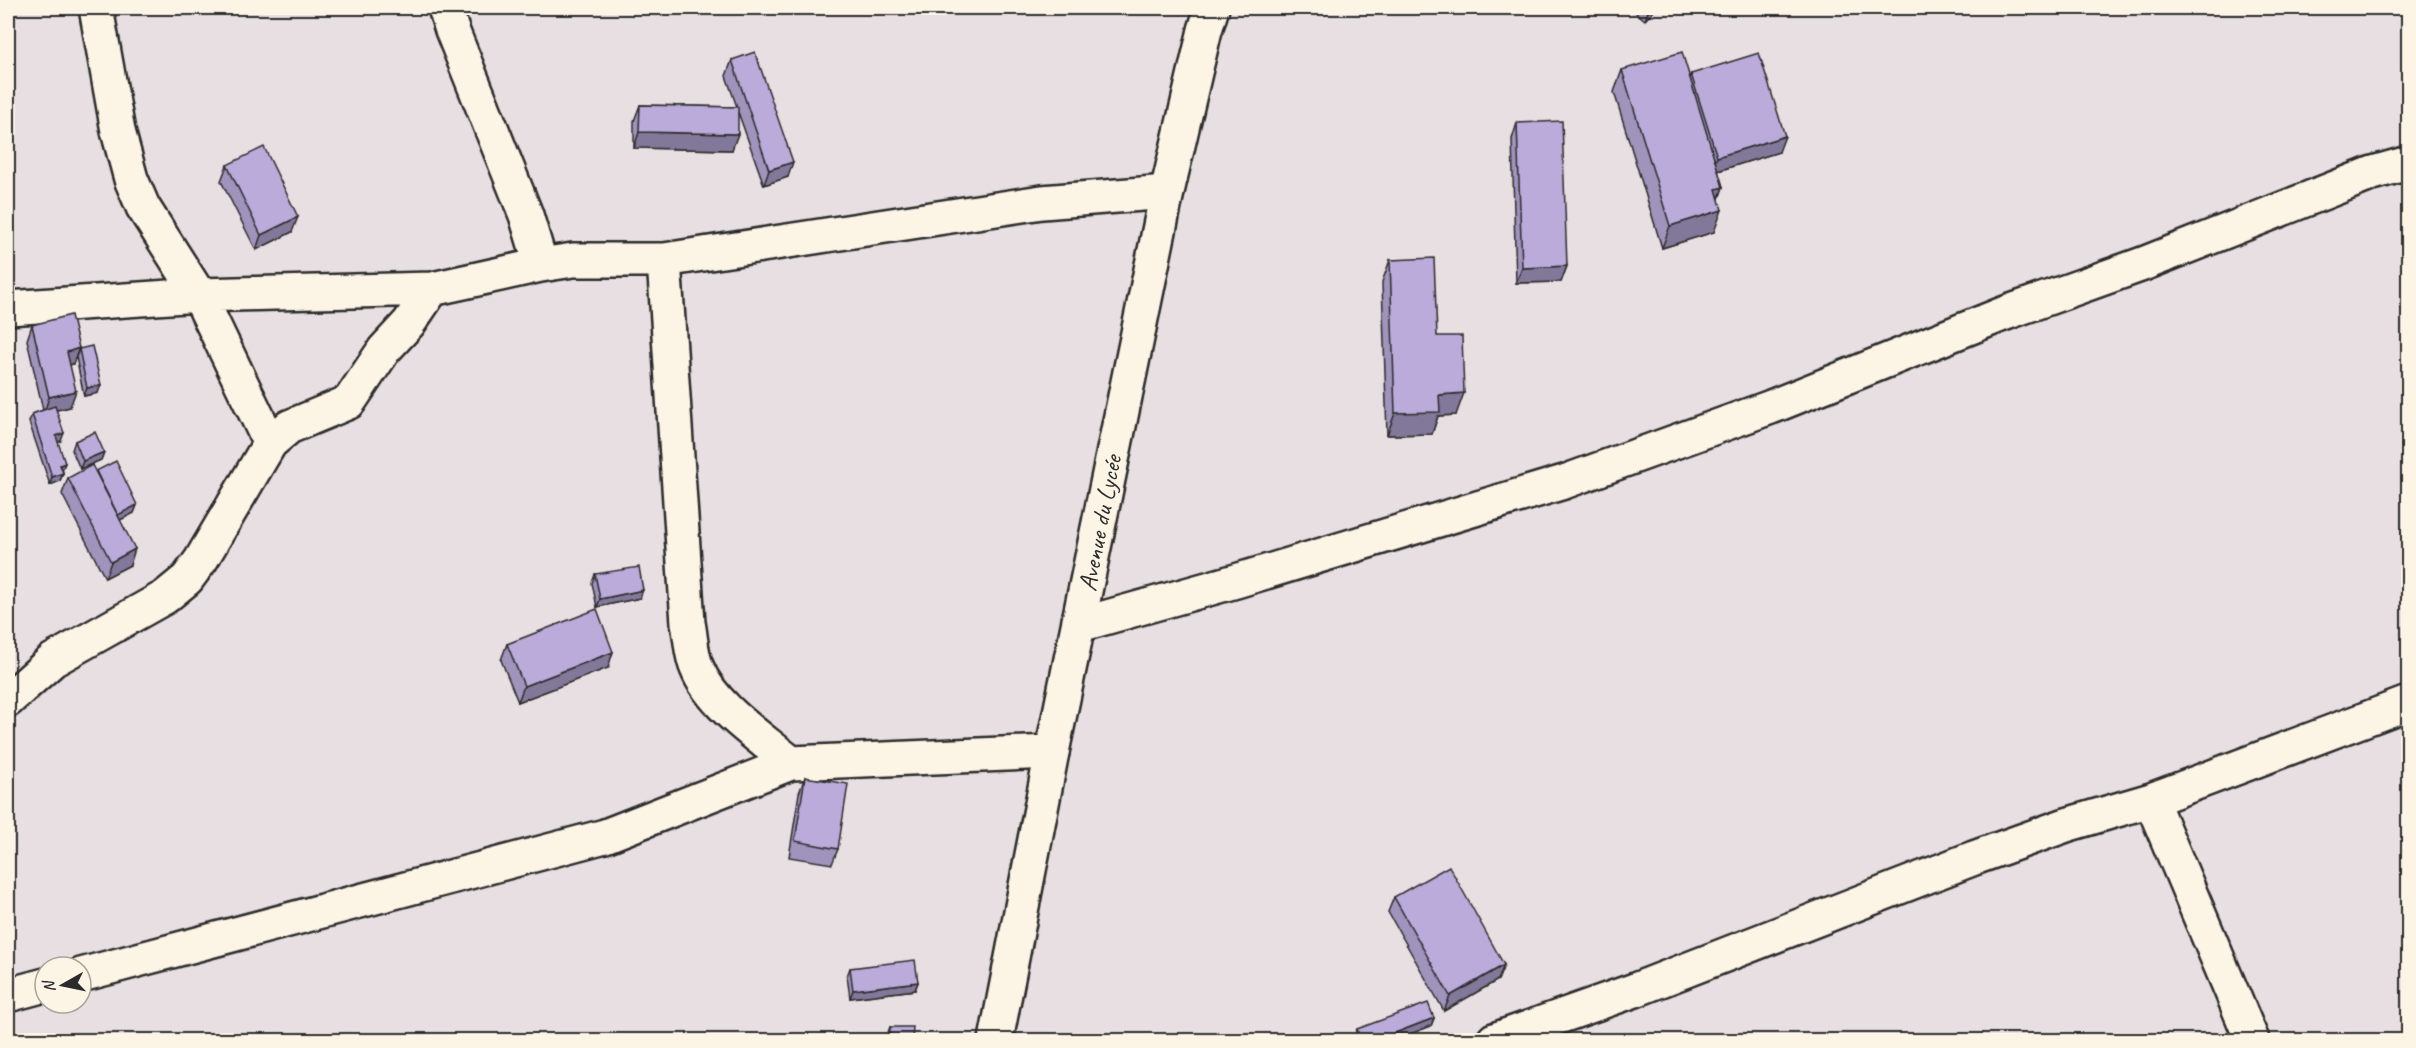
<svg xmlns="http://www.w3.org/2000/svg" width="2416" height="1048" viewBox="0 0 2416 1048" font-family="Caveat,sans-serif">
<rect width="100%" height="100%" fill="#e8dfe2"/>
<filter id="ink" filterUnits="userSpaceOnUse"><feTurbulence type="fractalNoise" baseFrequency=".0167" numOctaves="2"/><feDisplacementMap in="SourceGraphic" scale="12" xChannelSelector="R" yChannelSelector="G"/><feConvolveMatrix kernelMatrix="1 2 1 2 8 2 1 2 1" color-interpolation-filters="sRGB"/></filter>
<g filter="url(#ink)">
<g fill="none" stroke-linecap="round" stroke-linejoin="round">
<defs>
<path id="street" d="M 96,8 L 118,131 L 131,179 L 143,207 L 199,295 L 270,443
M 445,8 L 452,30 L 526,215 L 541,265 L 573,260 L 664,260 L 1042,202 L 1167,192
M 664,260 L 688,623 C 691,637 691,655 697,668 C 712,706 760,737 791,763
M 8,308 L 199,295 L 432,289 L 541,265
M 1079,625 L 1236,581 L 1564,482 L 1771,407 L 2003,314 L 2143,264 L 2373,173 L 2408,163
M 8,700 L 53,660 L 165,597 L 187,579 L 201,560 L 270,443 L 289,427 L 349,402 L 384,350 L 409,323 L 432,289
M 2151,800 L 2252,1040
M 81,975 L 605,836 L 791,763 L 1052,752
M 8,995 L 45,985
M 1494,1040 L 1635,990 L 1974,858 L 2066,825 L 2151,800 L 2408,703"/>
<path id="secondary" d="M 996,1040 L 1052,752 L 1167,192 L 1205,30 L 1212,8"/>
</defs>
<use href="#street" stroke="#2b2b2b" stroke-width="38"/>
<use href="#secondary" stroke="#2b2b2b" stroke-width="38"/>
<use href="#street" stroke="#fcf5e5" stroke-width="33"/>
<use href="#secondary" stroke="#fcf5e5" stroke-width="33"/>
</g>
<path fill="#a093bc" stroke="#2b2b2b" stroke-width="1.5" d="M 1630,8 L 1656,8 L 1645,20 Z
M 732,60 L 788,177 L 764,185 L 738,112 L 732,150 L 634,148 L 634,121 L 640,105 L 737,107 L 726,76 Z
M 1622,70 L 1690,78 L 1691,74 L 1779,152 L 1718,171 L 1723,187 L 1719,199 L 1714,232 L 1662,248 L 1614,92 Z
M 1517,123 L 1567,266 L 1561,282 L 1516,283 L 1512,139 Z
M 227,165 L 292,232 L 256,250 L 221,181 Z
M 1390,260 L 1437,336 L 1456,415 L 1438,416 L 1432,434 L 1387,435 L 1382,282 Z
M 32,325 L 79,348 L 73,364 L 70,365 L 70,407 L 56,410 L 61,441 L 58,442 L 63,473 L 60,481 L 50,485 L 29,422 L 32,414 L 43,410 L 27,340 Z
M 79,349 L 98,393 L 84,396 L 76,357 Z
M 75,441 L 104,452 L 101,460 L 80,469 L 72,450 Z
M 96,472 L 137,505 L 134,513 L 120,520 L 130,565 L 105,578 L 62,494 L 68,478 Z
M 595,574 L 640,598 L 597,607 L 592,583 Z
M 507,644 L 608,668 L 518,702 L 501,660 Z
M 805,777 L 838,849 L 832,864 L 789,857 L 799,793 Z
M 1394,897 L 1504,965 L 1498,980 L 1444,1011 L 1388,912 Z
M 850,968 L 918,982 L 915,990 L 850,998 L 847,976 Z
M 1434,1018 L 1431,1026 L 1392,1041 L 1355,1041 L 1354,1037 L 1357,1029 Z
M 890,1027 L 912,1041 L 887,1041 L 887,1035 Z"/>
<path fill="#827899" stroke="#2b2b2b" stroke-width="1.5" d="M 1652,8 L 1656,8 L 1645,20 L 1648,12 Z
M 639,132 L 738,134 L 732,150 L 634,148 Z
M 1785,136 L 1779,152 L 1711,173 L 1717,157 Z
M 793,162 L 788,177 L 764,185 L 769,170 Z
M 1723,187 L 1715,209 L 1716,189 Z
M 14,189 L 8,205 L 8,191 Z
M 1722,210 L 1714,232 L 1662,248 L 1670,226 Z
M 298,217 L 292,232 L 256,250 L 261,235 Z
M 1567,266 L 1561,282 L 1516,283 L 1522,268 Z
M 79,348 L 73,364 L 61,367 L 67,352 Z
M 101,385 L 98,393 L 84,396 L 87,388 Z
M 76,391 L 70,407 L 44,413 L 49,397 Z
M 1464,393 L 1456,415 L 1438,416 L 1432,434 L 1387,435 L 1395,413 L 1439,395 Z
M 64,433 L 61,441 L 53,444 L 56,436 Z
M 104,452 L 101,460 L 80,469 L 83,461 Z
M 65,463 L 62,471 L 60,465 Z
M 63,473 L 60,481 L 50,485 L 52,477 Z
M 137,505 L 134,513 L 114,523 L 117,515 Z
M 135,549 L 130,565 L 105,578 L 111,562 Z
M 643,590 L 640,598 L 597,607 L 600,599 Z
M 613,652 L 608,668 L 518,702 L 524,686 Z
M 1504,965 L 1498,980 L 1444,1011 L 1450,996 Z
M 918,982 L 915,990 L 850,998 L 853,990 Z
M 1434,1018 L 1431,1026 L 1392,1041 L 1374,1041 Z"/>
<path fill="#baabdb" stroke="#2b2b2b" stroke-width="1.5" d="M 1643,8 L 1652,8 L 1648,12 Z
M 755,52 L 793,162 L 769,170 L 732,60 Z
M 1682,52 L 1723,187 L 1716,189 L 1722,210 L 1670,226 L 1622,70 Z
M 1759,53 L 1785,136 L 1717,157 L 1691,74 Z
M 640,105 L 738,107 L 738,134 L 639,132 Z
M 1562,121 L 1567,266 L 1522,268 L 1517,123 Z
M 264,147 L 298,217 L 261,235 L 227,165 Z
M 8,168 L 14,189 L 8,191 Z
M 1434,258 L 1437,336 L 1462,336 L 1464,393 L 1439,395 L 1440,412 L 1395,413 L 1390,260 Z
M 71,315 L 79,348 L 67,352 L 76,391 L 49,397 L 32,325 Z
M 92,346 L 101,385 L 87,388 L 79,349 Z
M 55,406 L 64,433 L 56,436 L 65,463 L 60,465 L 63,473 L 52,477 L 32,414 Z
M 95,432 L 104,452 L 83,461 L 75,441 Z
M 116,461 L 137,505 L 118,515 L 96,471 Z
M 92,465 L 135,549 L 111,562 L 68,478 Z
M 639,567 L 643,590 L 600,599 L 595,574 Z
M 597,609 L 613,652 L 524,686 L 507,644 Z
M 805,777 L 848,784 L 838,849 L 795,841 Z
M 1449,866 L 1504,965 L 1450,996 L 1394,897 Z
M 915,960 L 918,982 L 853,990 L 850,968 Z
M 1428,1003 L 1434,1018 L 1374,1041 L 1361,1041 L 1357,1029 Z
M 890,1027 L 913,1027 L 912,1041 L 890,1041 Z"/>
</g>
<g text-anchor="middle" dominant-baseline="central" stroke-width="4.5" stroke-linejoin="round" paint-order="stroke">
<g font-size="26" fill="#2b2b2b" stroke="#fcf5e5">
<text transform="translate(1100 523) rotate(-79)">Avenue du Lycée</text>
</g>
</g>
<rect width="2416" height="1048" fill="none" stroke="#fcf5e5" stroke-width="30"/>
<rect x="15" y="15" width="2386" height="1018" fill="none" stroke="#2b2b2b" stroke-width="2" filter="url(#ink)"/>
<g transform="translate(63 985) rotate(261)"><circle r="28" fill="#fcf5e5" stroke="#a8a49b" stroke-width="1.5"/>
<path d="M0-4.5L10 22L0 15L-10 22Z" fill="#2b2b2b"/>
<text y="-9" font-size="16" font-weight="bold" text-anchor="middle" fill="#2b2b2b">N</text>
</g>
</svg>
